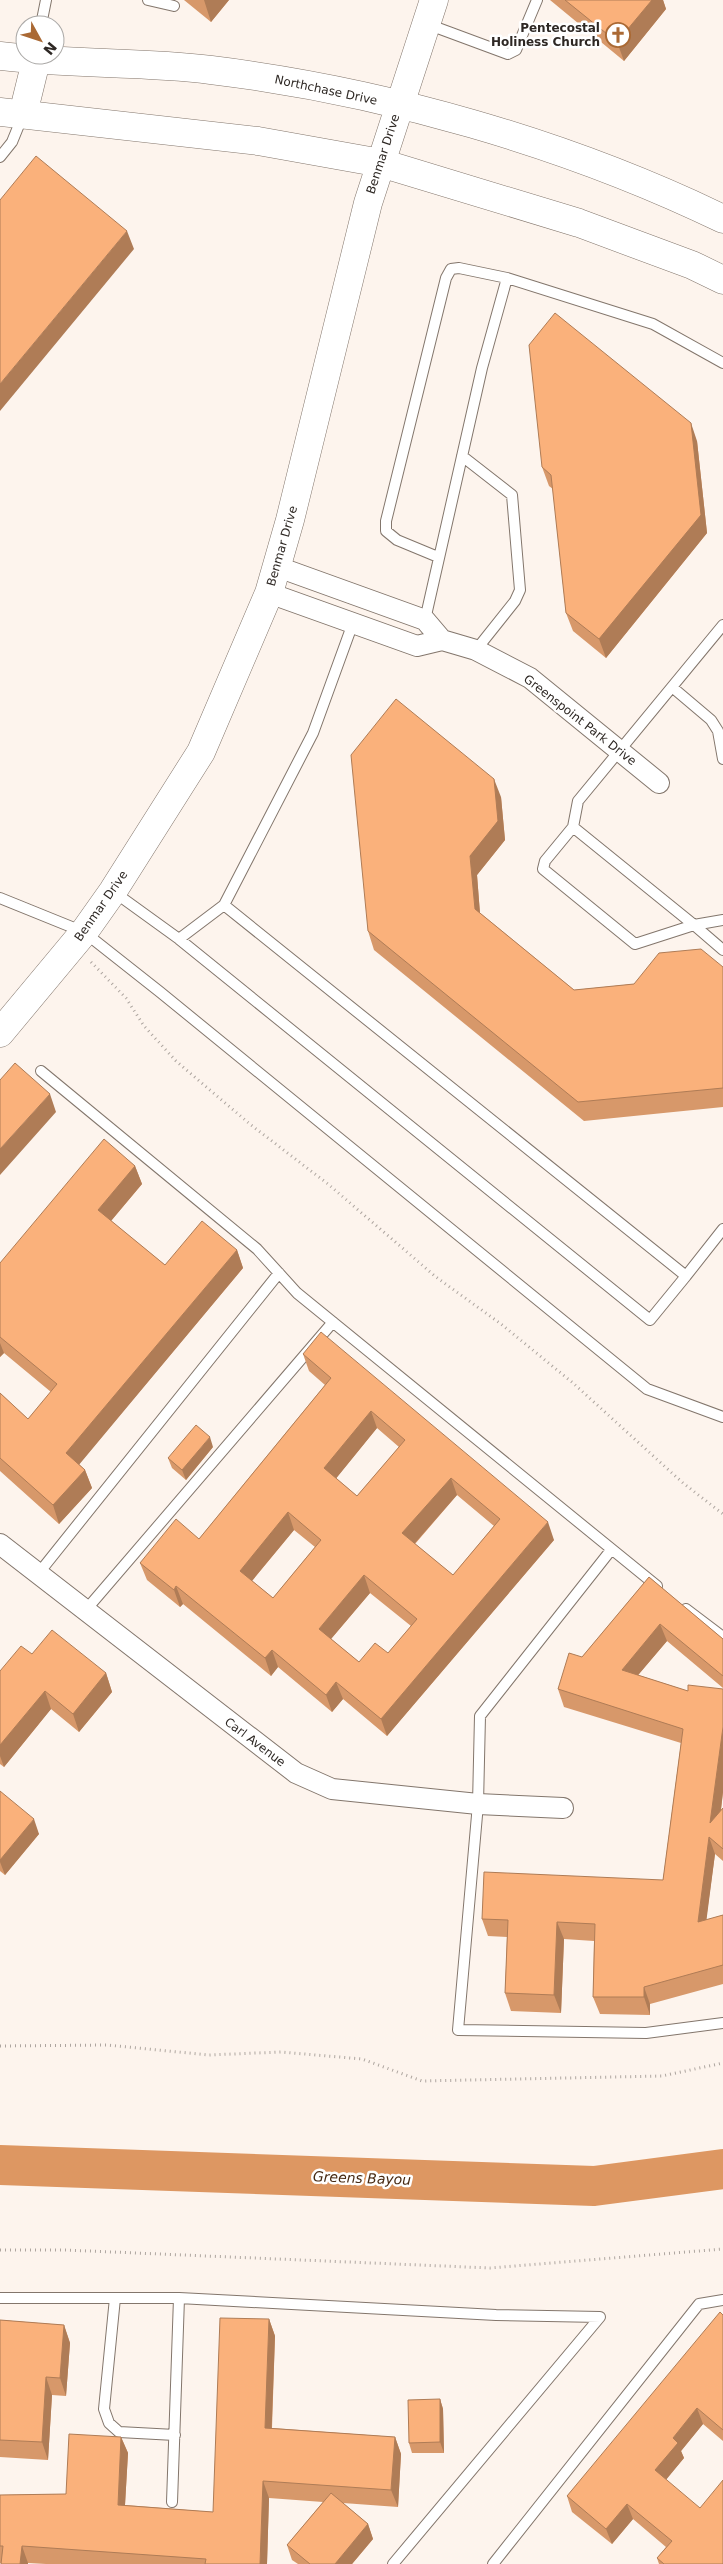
<svg xmlns="http://www.w3.org/2000/svg" width="723" height="2564" viewBox="0 0 723 2564" font-family="'DejaVu Sans',sans-serif">
<rect width="100%" height="100%" fill="#fdf4ed"/>
<g fill="none" stroke-linecap="round" stroke-linejoin="round">
<path stroke="#dd9762" stroke-width="40" d="M 0,2165 L 594,2186 L 723,2169"/>
<defs>
<path id="lane" d="M 148,0 L 174,6
M 427,24 L 508,54 L 516,50 L 537,0
M 41,25 L 46,0
M 0,157 L 12,142 L 23,115
M 462,456 L 512,495 L 520,590 L 515,601 L 476,650
M 438,557 L 397,540 L 386,531 L 386,521 L 446,278 L 451,269 L 459,268 L 507,278
M 425,620 L 482,368 L 507,278 L 653,324 L 723,363
M 672,687 L 711,720 L 718,731 L 723,759
M 573,827 L 694,925 L 635,944 L 543,869 L 545,861 L 573,827 L 578,801 L 723,625
M 114,892 L 179,939 L 650,1320 L 686,1276 L 224,905 L 313,733 L 353,623
M 0,898 L 84,932 L 160,992 L 647,1389 L 723,1417
M 694,925 L 723,950
M 694,925 L 723,920
M 179,939 L 224,905
M 41,1071 L 257,1249 L 297,1293 L 657,1586
M 686,1276 L 723,1229
M 611,1550 L 480,1716 L 478,1804 L 458,2030 L 646,2033 L 723,2023
M 38,1574 L 279,1273
M 686,1609 L 723,1637
M 85,1611 L 333,1322
M 0,2298 L 179,2298 L 496,2315 L 600,2317 L 393,2564
M 115,2298 L 104,2409 L 109,2423 L 119,2432 L 175,2435
M 172,2502 L 179,2298
M 493,2564 L 699,2304 L 723,2300"/>
<path id="street" d="M 269,593 L 417,646 L 442,640 L 425,620 L 278,567
M 442,640 L 476,650 L 530,678 L 659,783
M 0,1544 L 296,1773 L 332,1789 L 478,1804 L 563,1808"/>
<path id="secondary" d="M 0,56 C 70,65 141,61 211,70 C 383,91 566,143 723,219
M 0,112 L 258,141 L 381,163 L 579,223 L 692,265 L 723,280
M 23,114 L 36,61
M 0,1033 L 84,932 L 113,891 L 201,752 L 269,593 L 290,520 L 368,203 L 434,0"/>
</defs>
<use href="#lane" stroke="#83766c" stroke-width="12"/>
<use href="#street" stroke="#83766c" stroke-width="22"/>
<use href="#secondary" stroke="#83766c" stroke-width="29"/>
<path stroke="#ada59f" stroke-width="3" stroke-dasharray="1 4" stroke-linecap="butt" d="M 91,962 L 126,998 L 144,1026 L 176,1061 L 251,1125 L 328,1184 L 436,1277 L 501,1324 L 573,1383 L 683,1483 L 723,1514
M 0,2046 L 107,2045 L 209,2055 L 281,2052 L 362,2059 L 422,2081 L 662,2076 L 723,2063
M 0,2250 L 65,2250 L 490,2268 L 723,2249"/>
<use href="#lane" stroke="#fff" stroke-width="10"/>
<use href="#street" stroke="#fff" stroke-width="20"/>
<use href="#secondary" stroke="#fff" stroke-width="28"/>
</g>
<path fill="#d7986a" fill-rule="evenodd" d="M 184,0 L 229,0 L 211,22 Z
M 550,0 L 663,0 L 666,9 L 624,61 Z
M 697,441 L 707,533 L 606,658 L 573,631 L 566,613 L 553,489 L 549,486 L 542,467 Z
M 501,797 L 505,840 L 477,875 L 480,913 L 574,990 L 634,984 L 723,967 L 723,1107 L 584,1121 L 374,950 L 368,931 Z
M 135,1166 L 142,1184 L 111,1221 L 165,1265 L 237,1250 L 243,1268 L 79,1464 L 85,1470 L 92,1488 L 59,1524 L 0,1471 L 0,1393 L 28,1419 L 51,1392 L 4,1353 L 0,1357 L 0,1263 Z
M 303,1354 L 554,1540 L 387,1736 L 343,1699 L 332,1712 L 278,1667 L 271,1676 L 183,1604 L 180,1607 L 147,1580 L 140,1563 L 199,1539 L 325,1385 L 309,1371 ZM 377,1428 L 399,1447 L 357,1496 L 336,1478 ZM 457,1495 L 494,1526 L 453,1575 L 415,1544 ZM 294,1530 L 315,1547 L 273,1598 L 252,1581 ZM 370,1593 L 411,1626 L 388,1653 L 359,1662 L 331,1639 Z
M 213,1447 L 186,1480 L 172,1468 L 168,1458 Z
M 649,1577 L 723,1639 L 723,1688 L 667,1641 L 638,1675 L 688,1691 L 723,1689 L 723,1792 L 721,1811 L 723,1808 L 723,1861 L 715,1854 L 706,1920 L 723,1915 L 723,1984 L 650,2004 L 650,2015 L 600,2014 L 593,1997 L 594,1941 L 564,1939 L 561,2013 L 511,2011 L 505,1993 L 507,1937 L 488,1936 L 482,1919 L 663,1880 L 681,1743 L 564,1707 L 558,1689 L 582,1657 Z
M 32,1654 L 106,1673 L 112,1692 L 79,1732 L 51,1709 L 4,1767 L 0,1764 L 0,1671 Z
M 0,1791 L 39,1834 L 5,1875 L 0,1871 Z
M 723,2315 L 723,2441 L 703,2424 L 681,2451 L 684,2458 L 666,2479 L 723,2564 L 659,2564 L 657,2558 L 666,2547 L 633,2519 L 612,2544 L 572,2512 L 567,2496 Z
M 269,2319 L 275,2336 L 272,2428 L 395,2437 L 401,2454 L 398,2507 L 343,2503 L 368,2524 L 373,2539 L 352,2564 L 298,2564 L 292,2560 L 287,2545 L 323,2502 L 269,2498 L 267,2564 L 46,2564 L 28,2563 L 28,2564 L 1,2564 L 1,2563 L 0,2563 L 0,2495 L 66,2494 L 121,2437 L 128,2453 L 125,2505 L 213,2512 Z
M 0,2320 L 64,2325 L 70,2343 L 66,2396 L 52,2395 L 48,2460 L 0,2457 Z
M 440,2399 L 443,2409 L 444,2453 L 412,2453 L 409,2443 Z"/>
<path fill="#af7c56" d="M 204,0 L 229,0 L 211,22 Z
M 652,0 L 663,0 L 666,9 L 624,61 L 617,42 Z
M 127,231 L 134,249 L 0,411 L 0,384 Z
M 691,423 L 697,441 L 707,533 L 606,658 L 599,639 Z
M 494,779 L 501,797 L 505,840 L 477,875 L 481,927 L 475,909 L 470,856 Z
M 50,1094 L 56,1112 L 0,1175 L 0,1149 Z
M 135,1166 L 142,1184 L 105,1228 L 98,1210 Z
M 237,1250 L 243,1268 L 73,1472 L 66,1453 Z
M 0,1343 L 4,1353 L 0,1357 Z
M 371,1411 L 377,1428 L 330,1486 L 324,1468 Z
M 210,1437 L 213,1447 L 186,1480 L 182,1470 Z
M 85,1470 L 92,1488 L 59,1524 L 53,1505 Z
M 451,1478 L 457,1495 L 408,1551 L 402,1533 Z
M 288,1512 L 294,1530 L 246,1588 L 240,1571 Z
M 548,1522 L 554,1540 L 387,1736 L 381,1719 Z
M 364,1575 L 370,1593 L 325,1646 L 319,1629 Z
M 176,1586 L 183,1604 L 180,1607 L 174,1590 Z
M 660,1624 L 667,1641 L 628,1687 L 622,1670 Z
M 272,1650 L 278,1667 L 271,1676 L 265,1658 Z
M 106,1673 L 112,1692 L 79,1732 L 73,1714 Z
M 336,1682 L 343,1699 L 332,1712 L 326,1695 Z
M 45,1691 L 51,1709 L 4,1767 L 0,1756 L 0,1745 Z
M 723,1727 L 723,1792 L 717,1840 L 710,1823 Z
M 34,1819 L 39,1834 L 5,1875 L 0,1862 L 0,1860 Z
M 709,1837 L 715,1854 L 704,1939 L 698,1922 Z
M 557,1922 L 564,1939 L 561,2013 L 554,1995 Z
M 644,1987 L 650,2004 L 650,2015 L 644,1997 Z
M 269,2319 L 275,2336 L 271,2445 L 265,2428 Z
M 64,2325 L 70,2343 L 66,2396 L 60,2378 Z
M 46,2377 L 52,2395 L 48,2460 L 42,2442 Z
M 440,2399 L 443,2409 L 444,2453 L 440,2442 Z
M 697,2408 L 703,2424 L 681,2451 L 684,2458 L 661,2486 L 655,2470 L 673,2438 Z
M 121,2437 L 128,2453 L 124,2522 L 118,2505 Z
M 395,2437 L 401,2454 L 398,2507 L 391,2490 Z
M 263,2481 L 269,2498 L 267,2564 L 260,2564 Z
M 627,2504 L 633,2519 L 612,2544 L 606,2529 Z
M 368,2524 L 373,2539 L 352,2564 L 335,2564 Z
M 22,2546 L 28,2563 L 28,2564 L 20,2564 Z"/>
<path fill="#fab17b" stroke="#af7c56" fill-rule="evenodd" d="M 565,0 L 652,0 L 617,42 Z
M 36,156 L 127,231 L 0,384 L 0,200 Z
M 555,313 L 691,423 L 701,515 L 599,639 L 566,613 L 551,475 L 542,467 L 529,345 Z
M 396,699 L 494,779 L 498,821 L 470,856 L 475,909 L 574,990 L 634,984 L 659,953 L 701,949 L 723,967 L 723,1088 L 578,1102 L 368,931 L 351,755 Z
M 15,1063 L 50,1094 L 0,1149 L 0,1080 Z
M 104,1139 L 135,1166 L 98,1210 L 165,1265 L 202,1221 L 237,1250 L 66,1453 L 85,1470 L 53,1505 L 0,1458 L 0,1393 L 28,1419 L 57,1384 L 0,1337 L 0,1263 Z
M 321,1332 L 548,1522 L 381,1719 L 336,1682 L 326,1695 L 272,1650 L 265,1658 L 176,1586 L 174,1590 L 140,1563 L 176,1519 L 199,1539 L 331,1378 L 303,1354 ZM 371,1411 L 405,1440 L 357,1496 L 324,1468 ZM 451,1478 L 500,1519 L 453,1575 L 402,1533 ZM 288,1512 L 321,1540 L 273,1598 L 240,1571 ZM 364,1575 L 417,1619 L 388,1653 L 375,1643 L 359,1662 L 319,1629 Z
M 196,1425 L 210,1437 L 182,1470 L 168,1458 Z
M 649,1577 L 723,1639 L 723,1676 L 660,1624 L 622,1670 L 688,1691 L 688,1685 L 723,1689 L 723,1727 L 710,1823 L 723,1808 L 723,1849 L 709,1837 L 698,1922 L 723,1915 L 723,1965 L 644,1987 L 644,1997 L 593,1997 L 595,1924 L 557,1922 L 554,1995 L 505,1993 L 508,1920 L 482,1919 L 484,1872 L 663,1880 L 683,1729 L 558,1689 L 569,1653 L 582,1657 Z
M 52,1630 L 106,1673 L 73,1714 L 45,1691 L 0,1745 L 0,1671 L 21,1646 L 32,1654 Z
M 0,1791 L 34,1819 L 0,1860 Z
M 720,2312 L 723,2315 L 723,2430 L 697,2408 L 673,2438 L 678,2443 L 655,2470 L 700,2508 L 723,2480 L 723,2564 L 664,2564 L 657,2558 L 672,2541 L 627,2504 L 606,2529 L 567,2496 Z
M 220,2318 L 269,2319 L 265,2428 L 395,2437 L 391,2490 L 263,2481 L 260,2564 L 205,2564 L 206,2559 L 22,2546 L 20,2564 L 1,2564 L 3,2546 L 0,2546 L 0,2495 L 66,2494 L 69,2434 L 121,2437 L 118,2505 L 213,2512 Z
M 0,2320 L 64,2325 L 60,2378 L 46,2377 L 42,2442 L 0,2440 Z
M 440,2399 L 440,2442 L 409,2443 L 408,2400 Z
M 331,2493 L 368,2524 L 335,2564 L 310,2564 L 287,2545 Z"/>
<defs>
<symbol id="church-ring" viewBox="-11 -11 22 22"><circle r="9.5" fill="#fff" stroke="#aa6934" stroke-width="1.5"/><path d="M-1.2-6h2.4v3.5h3.3v2.4h-3.3V6h-2.4V-.1h-3.3v-2.4h3.3Z" fill="#aa6934"/></symbol>
</defs>
<g fill-rule="evenodd">
<use href="#church-ring" x="604" y="21" width="28" height="28"/>
</g>
<g text-anchor="middle" dominant-baseline="central" stroke-width="5" stroke-linejoin="round" paint-order="stroke">
<g font-size="12" font-weight="bold" fill="#2e2824" stroke="#fff" text-anchor="end">
<text x="600" y="28">Pentecostal<tspan x="600" dy="14">Holiness Church</tspan></text>
</g>
<g font-size="12" fill="#2e2824" stroke="#fff">
<text transform="translate(326 90) rotate(12)">Northchase Drive</text>
<text transform="translate(383 154) rotate(-72)">Benmar Drive</text>
<text transform="translate(282 546) rotate(-74)">Benmar Drive</text>
<text transform="translate(580 720) rotate(38)">Greenspoint Park Drive</text>
<text transform="translate(101 906) rotate(-55)">Benmar Drive</text>
<text transform="translate(255 1742) rotate(37)">Carl Avenue</text>
</g>
<g font-size="14" font-style="italic" fill="#472a13" stroke="#fff">
<text transform="translate(362 2178) rotate(2)">Greens Bayou</text>
</g>
</g>
<g transform="translate(40 40) rotate(130)"><circle r="24" fill="#ffffff" stroke="#aba9a7"/>
<path d="M0-4L9 19L0 12L-9 19Z" fill="#aa6934"/>
<text y="-8" font-size="14" font-weight="bold" text-anchor="middle" fill="#2e2824">N</text>
</g>
</svg>
